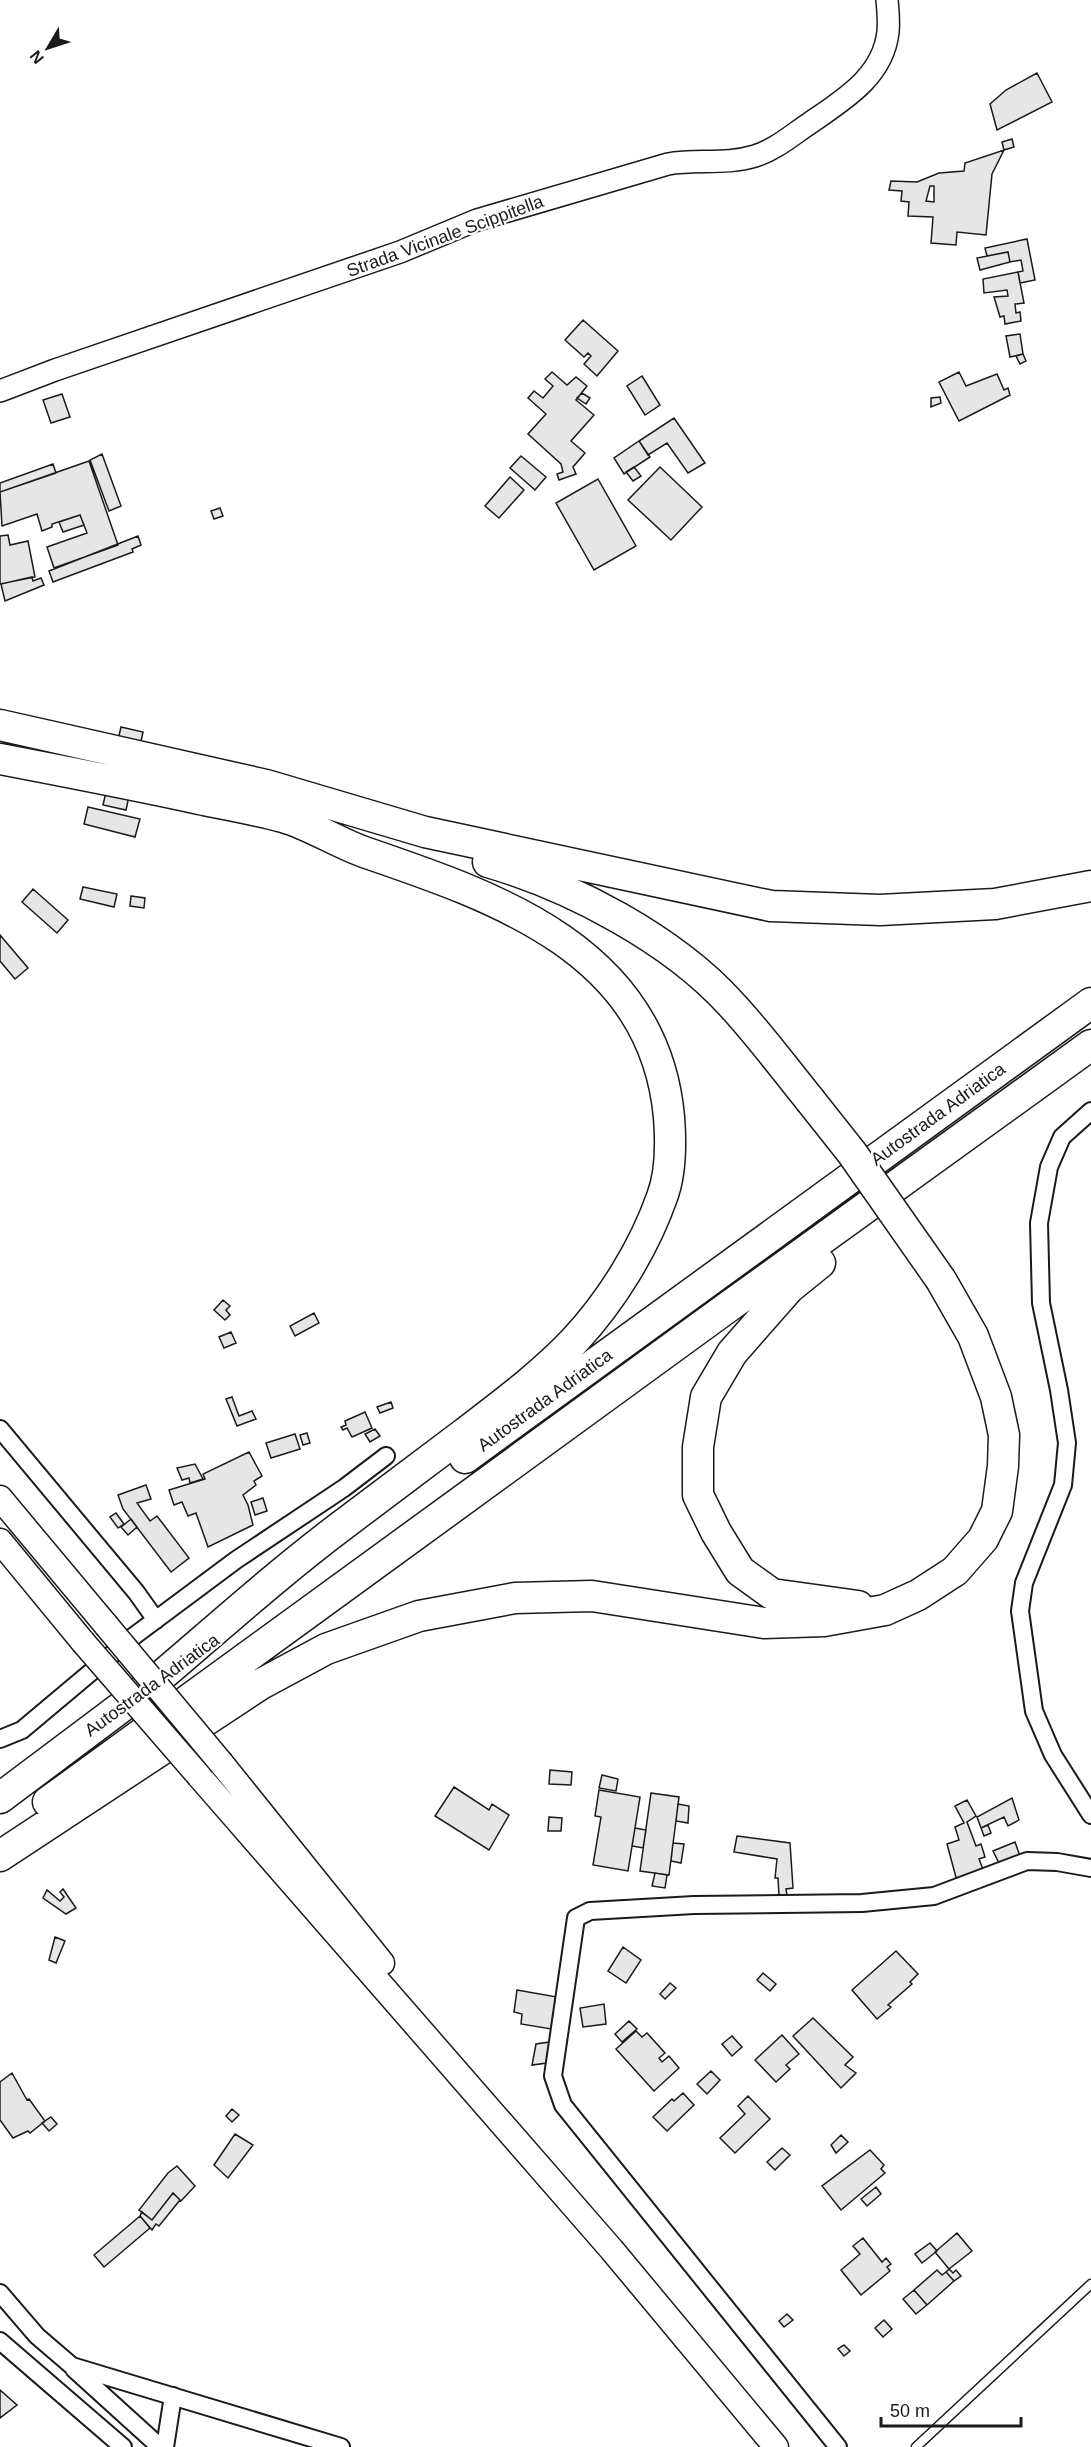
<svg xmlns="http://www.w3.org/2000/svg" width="1091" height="2447" viewBox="0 0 1091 2447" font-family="Arial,sans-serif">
<rect width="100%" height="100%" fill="#fff"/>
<path fill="#e6e6e6" stroke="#1a1a1a" stroke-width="1.5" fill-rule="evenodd" d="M 1037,73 L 1052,102 L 997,130 L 990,104 L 1006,90 Z
M 1012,139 L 1014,147 L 1004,150 L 1002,142 Z
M 1004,150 L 992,174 L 986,235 L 957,232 L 956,245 L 931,243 L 933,217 L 908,216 L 909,202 L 901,201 L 902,191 L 889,190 L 891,181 L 917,182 L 939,173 L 964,171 L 965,163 ZM 930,186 L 934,186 L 934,202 L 926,201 Z
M 1027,239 L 1035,280 L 1020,283 L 1018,272 L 1023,271 L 1021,260 L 1010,262 L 1008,252 L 987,256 L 985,248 Z
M 1008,252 L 1010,262 L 980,270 L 977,258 Z
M 1018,272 L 1024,303 L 1015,304 L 1016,313 L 1020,312 L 1021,321 L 1005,324 L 1004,316 L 1000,317 L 994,297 L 1008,296 L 1007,290 L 984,293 L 983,279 Z
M 583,320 L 618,351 L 597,376 L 584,364 L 591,356 L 588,353 L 584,357 L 565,340 Z
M 1020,334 L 1023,354 L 1010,357 L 1006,336 Z
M 1023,354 L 1026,361 L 1020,364 L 1016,356 Z
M 552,372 L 567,385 L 576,377 L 587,386 L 576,400 L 594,415 L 571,441 L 585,453 L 573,467 L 576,474 L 559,480 L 557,474 L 563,472 L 561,464 L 528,434 L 546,414 L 528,398 L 534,391 L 543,398 L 553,386 L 545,379 Z
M 959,372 L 966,386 L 997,374 L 1004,390 L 1008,388 L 1010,395 L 959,421 L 939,382 Z
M 642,376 L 660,405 L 645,415 L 627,386 Z
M 582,393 L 590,398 L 586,404 L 577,398 Z
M 62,394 L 70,417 L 51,423 L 43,400 Z
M 940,397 L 941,403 L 931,407 L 931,398 Z
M 674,418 L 705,463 L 688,473 L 667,443 L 648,455 L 639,441 Z
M 639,441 L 650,457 L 624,474 L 614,458 Z
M 102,454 L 121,506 L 109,511 L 90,460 Z
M 521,456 L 546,477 L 535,490 L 510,468 Z
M 89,461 L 118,545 L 54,568 L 47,547 L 87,533 L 80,515 L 52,524 L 52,527 L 42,531 L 37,514 L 2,526 L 0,492 Z
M 53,464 L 56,473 L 0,492 L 0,483 Z
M 634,467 L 641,476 L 633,481 L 626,472 Z
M 660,467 L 702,507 L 671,540 L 628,500 Z
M 510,477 L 524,490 L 499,518 L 485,506 Z
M 598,479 L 636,546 L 594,570 L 556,503 Z
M 220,508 L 223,516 L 214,519 L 211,511 Z
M 80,515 L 84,525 L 63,532 L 59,522 Z
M 8,535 L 10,545 L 28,541 L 35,577 L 0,584 L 0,536 Z
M 138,536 L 141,545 L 132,549 L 133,552 L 53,582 L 49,571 Z
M 32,577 L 33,581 L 41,578 L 44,585 L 5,601 L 1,584 Z
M 121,727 L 143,732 L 126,810 L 103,805 Z
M 88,807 L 140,819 L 135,837 L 84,824 Z
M 83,887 L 117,894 L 114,907 L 80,899 Z
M 33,889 L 68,920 L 57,933 L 22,902 Z
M 131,896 L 145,898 L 144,908 L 130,906 Z
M 0,935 L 28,968 L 15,979 L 0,961 Z
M 223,1300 L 230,1306 L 226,1310 L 230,1315 L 225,1320 L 214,1310 Z
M 314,1313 L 319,1323 L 295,1336 L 290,1326 Z
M 231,1332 L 236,1343 L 224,1348 L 219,1337 Z
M 232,1397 L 239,1416 L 252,1411 L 256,1419 L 237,1426 L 226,1399 Z
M 391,1402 L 393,1408 L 380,1413 L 377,1407 Z
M 365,1412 L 372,1428 L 352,1437 L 347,1428 L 343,1430 L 341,1427 L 346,1425 L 345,1421 Z
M 375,1429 L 380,1436 L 370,1442 L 365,1434 Z
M 307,1433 L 310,1443 L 303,1445 L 300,1435 Z
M 295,1434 L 300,1449 L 271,1458 L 266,1443 Z
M 249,1452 L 262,1476 L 254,1481 L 256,1485 L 243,1495 L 248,1505 L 253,1525 L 208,1547 L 196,1513 L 188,1516 L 182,1502 L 174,1505 L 169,1490 L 205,1479 L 203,1474 Z
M 195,1464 L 203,1479 L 190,1483 L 189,1478 L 182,1480 L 177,1468 Z
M 146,1485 L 151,1499 L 137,1503 L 150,1521 L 157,1516 L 189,1558 L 171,1572 L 123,1509 L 118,1495 Z
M 263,1498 L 267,1511 L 255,1515 L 251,1502 Z
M 116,1513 L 124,1524 L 118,1528 L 110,1517 Z
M 131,1519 L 137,1527 L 128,1535 L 121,1527 Z
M 550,1770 L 572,1772 L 571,1785 L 549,1784 Z
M 602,1775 L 618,1779 L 616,1791 L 599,1788 Z
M 454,1787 L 489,1810 L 492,1804 L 509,1815 L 489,1850 L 435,1816 Z
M 599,1790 L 640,1797 L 628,1871 L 593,1865 L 601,1817 L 595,1816 Z
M 651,1793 L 679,1797 L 669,1875 L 640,1871 Z
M 1012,1798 L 1019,1820 L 1008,1826 L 1004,1817 L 981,1828 L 977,1817 Z
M 967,1800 L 976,1816 L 967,1822 L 976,1846 L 981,1844 L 985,1857 L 979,1859 L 984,1872 L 957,1881 L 947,1844 L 959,1840 L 955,1827 L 964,1823 L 955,1806 Z
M 678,1804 L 689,1806 L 688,1823 L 676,1821 Z
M 549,1817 L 562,1818 L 561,1831 L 548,1831 Z
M 988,1825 L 991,1833 L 984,1836 L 981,1828 Z
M 635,1828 L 646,1830 L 643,1848 L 632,1846 Z
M 737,1836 L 790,1843 L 793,1888 L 786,1889 L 787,1895 L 779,1896 L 778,1878 L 775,1878 L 777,1859 L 734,1852 Z
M 1015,1842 L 1020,1856 L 1000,1865 L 993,1851 Z
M 673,1843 L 684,1844 L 681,1863 L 671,1861 Z
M 655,1873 L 667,1875 L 665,1888 L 652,1886 Z
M 63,1889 L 76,1908 L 66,1914 L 43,1898 L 47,1890 L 60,1901 L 64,1897 L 60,1892 Z
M 55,1937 L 65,1941 L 56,1963 L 49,1960 Z
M 623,1947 L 641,1960 L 626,1983 L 608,1971 Z
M 896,1951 L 918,1974 L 910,1982 L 912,1984 L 888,2005 L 891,2007 L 877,2019 L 852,1990 Z
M 763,1973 L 776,1984 L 770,1991 L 757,1980 Z
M 670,1983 L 676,1988 L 665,1999 L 660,1994 Z
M 517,1990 L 557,1997 L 551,2029 L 521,2024 L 522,2014 L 514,2012 Z
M 604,2004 L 606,2024 L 583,2027 L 580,2008 Z
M 813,2018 L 853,2057 L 845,2065 L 856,2073 L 841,2088 L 793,2036 Z
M 629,2021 L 637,2029 L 622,2042 L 615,2034 Z
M 636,2031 L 642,2037 L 647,2033 L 665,2053 L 659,2058 L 662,2062 L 669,2056 L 679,2068 L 654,2091 L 616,2049 Z
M 782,2035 L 799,2054 L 786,2065 L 790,2069 L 776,2082 L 755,2060 Z
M 732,2036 L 742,2047 L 732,2056 L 722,2044 Z
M 550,2042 L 547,2063 L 532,2065 L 536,2044 Z
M 711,2071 L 720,2080 L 707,2094 L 697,2084 Z
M 12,2073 L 27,2100 L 29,2099 L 45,2121 L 30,2133 L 28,2131 L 13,2138 L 0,2120 L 0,2082 Z
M 683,2093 L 694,2105 L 667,2131 L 653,2117 L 672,2099 L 674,2101 Z
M 748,2096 L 770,2119 L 735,2153 L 720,2138 L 745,2114 L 738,2106 Z
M 232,2109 L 239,2115 L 232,2122 L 226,2116 Z
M 51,2117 L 57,2124 L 49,2131 L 42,2123 Z
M 235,2134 L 253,2145 L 228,2178 L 214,2165 Z
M 841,2135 L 848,2142 L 836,2153 L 831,2145 Z
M 782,2148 L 790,2155 L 775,2170 L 767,2162 Z
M 870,2150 L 884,2165 L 881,2169 L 885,2173 L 841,2210 L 822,2186 Z
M 177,2166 L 195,2186 L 181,2201 L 173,2193 L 152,2220 L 139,2210 L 168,2173 Z
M 876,2187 L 881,2194 L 867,2206 L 861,2199 Z
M 173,2193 L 180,2200 L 159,2226 L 156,2224 L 152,2230 L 140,2216 L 142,2212 L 152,2220 Z
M 140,2216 L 150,2228 L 104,2267 L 94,2255 Z
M 957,2233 L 972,2251 L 949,2269 L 935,2252 Z
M 863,2238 L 882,2262 L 886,2258 L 891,2264 L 887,2267 L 890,2271 L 861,2295 L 841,2270 L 860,2254 L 853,2246 Z
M 930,2243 L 937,2251 L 922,2263 L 915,2254 Z
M 949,2269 L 953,2273 L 956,2270 L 961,2276 L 954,2281 L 946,2272 Z
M 937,2270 L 942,2275 L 946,2272 L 954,2281 L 927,2305 L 914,2290 Z
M 914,2290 L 927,2305 L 916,2314 L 903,2299 Z
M 787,2314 L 793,2320 L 784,2327 L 779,2321 Z
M 884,2320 L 892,2329 L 883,2337 L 875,2328 Z
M 844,2345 L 850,2351 L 844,2356 L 838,2349 Z
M 0,2390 L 17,2405 L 0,2418 Z"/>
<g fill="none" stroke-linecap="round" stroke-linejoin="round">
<defs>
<path id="service" d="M 916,2447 L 1091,2284"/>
<path id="minor" d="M 1091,1111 L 1062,1137 L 1049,1167 L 1039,1223 L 1041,1303 L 1059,1390 L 1067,1443 L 1063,1485 L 1024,1583 L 1020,1611 L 1034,1711 L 1053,1755 L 1091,1815
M 0,1429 L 136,1592 L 156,1620
M 0,1739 L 22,1730 L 134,1636 L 236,1560 L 344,1488 L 386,1456
M 0,2293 L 37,2336 L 72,2366 L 341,2447
M 0,2341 L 123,2447
M 74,2369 L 160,2447
M 165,2447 L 173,2396
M 838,2447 L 563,2105 L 553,2076 L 576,1918 L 590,1911 L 694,1905 L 862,1903 L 934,1896 L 1027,1861 L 1057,1862 L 1091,1868"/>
<path id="tertiary" d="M 0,391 L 55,370 L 400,252 L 477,220 L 668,164 C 697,159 726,165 755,156 C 775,150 792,135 810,123 C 843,100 883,77 888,32 C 889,22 888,10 887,0"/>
<path id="secondary" d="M 0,1498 L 106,1625
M 0,1541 L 83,1642
M 222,1764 L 382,1963
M 199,1776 L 612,2250 L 776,2447"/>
<path id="motorway" d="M 0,725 L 266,785 L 425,832 L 771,906 L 880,910 L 995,904 L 1091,886
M 0,759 C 68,772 136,785 204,800 C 230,805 257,810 283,817 C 311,825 336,842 364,852 C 499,898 654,951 669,1117 C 671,1142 671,1173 662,1197 C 644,1248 612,1300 575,1340 C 542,1375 504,1403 465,1433 C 425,1463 384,1494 344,1524 C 280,1572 220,1626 159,1678
M 488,862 C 571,886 672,939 731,1004 C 759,1034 784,1068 810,1100
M 820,1263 L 789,1288 L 732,1353 L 706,1397 L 698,1447 L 698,1495 L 716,1532 L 740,1571 L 772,1594 L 858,1606
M 465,1458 L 1091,1003
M 0,1798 L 156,1681
M 48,1802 L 728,1307 L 1091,1045
M 0,1856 L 261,1684 L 326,1649 L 419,1616 L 515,1598 L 592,1596 L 764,1623 L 824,1621 L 885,1610 L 918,1595 L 955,1571 L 983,1539 L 997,1511 L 1003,1466 L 1004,1435 L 996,1397 L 973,1336 L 941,1280"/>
</defs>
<use href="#service" stroke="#1a1a1a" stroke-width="11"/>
<use href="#minor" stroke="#1a1a1a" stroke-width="20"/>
<use href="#tertiary" stroke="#1a1a1a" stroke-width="24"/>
<use href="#secondary" stroke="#1a1a1a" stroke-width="27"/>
<use href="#motorway" stroke="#1a1a1a" stroke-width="33"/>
<use href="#service" stroke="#fff" stroke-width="8"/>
<use href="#minor" stroke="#fff" stroke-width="16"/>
<use href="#tertiary" stroke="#fff" stroke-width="21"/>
<use href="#secondary" stroke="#fff" stroke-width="24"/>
<use href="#motorway" stroke="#fff" stroke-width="30"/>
<defs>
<path id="secondary-bridge" d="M 106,1625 L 222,1764
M 83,1642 L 199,1776"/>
<path id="motorway-bridge" d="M 810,1100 L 852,1153 L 941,1280"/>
</defs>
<use href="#secondary-bridge" stroke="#1a1a1a" stroke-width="27" stroke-linecap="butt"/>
<use href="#motorway-bridge" stroke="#1a1a1a" stroke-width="33" stroke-linecap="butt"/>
<use href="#secondary-bridge" stroke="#fff" stroke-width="24"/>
<use href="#motorway-bridge" stroke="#fff" stroke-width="30"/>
</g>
<g text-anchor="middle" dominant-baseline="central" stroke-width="4.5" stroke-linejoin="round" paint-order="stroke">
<g font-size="18" fill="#1a1a1a" stroke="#fff">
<text transform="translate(445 236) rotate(-20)">Strada Vicinale Scippitella</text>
<text transform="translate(938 1114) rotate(-36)">Autostrada Adriatica</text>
<text transform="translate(545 1400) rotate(-36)">Autostrada Adriatica</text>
<text transform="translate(152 1685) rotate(-36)">Autostrada Adriatica</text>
</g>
</g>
<g transform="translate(48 48) rotate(231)" stroke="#ffffff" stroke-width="4.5" paint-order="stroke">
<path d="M0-4.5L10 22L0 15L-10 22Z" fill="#1a1a1a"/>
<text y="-9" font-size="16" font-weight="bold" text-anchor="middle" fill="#1a1a1a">N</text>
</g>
<path d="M881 2417v9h140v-9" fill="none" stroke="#1a1a1a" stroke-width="3"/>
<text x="890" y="2417" font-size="18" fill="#1a1a1a" stroke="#ffffff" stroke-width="4.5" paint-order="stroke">50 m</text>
</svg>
